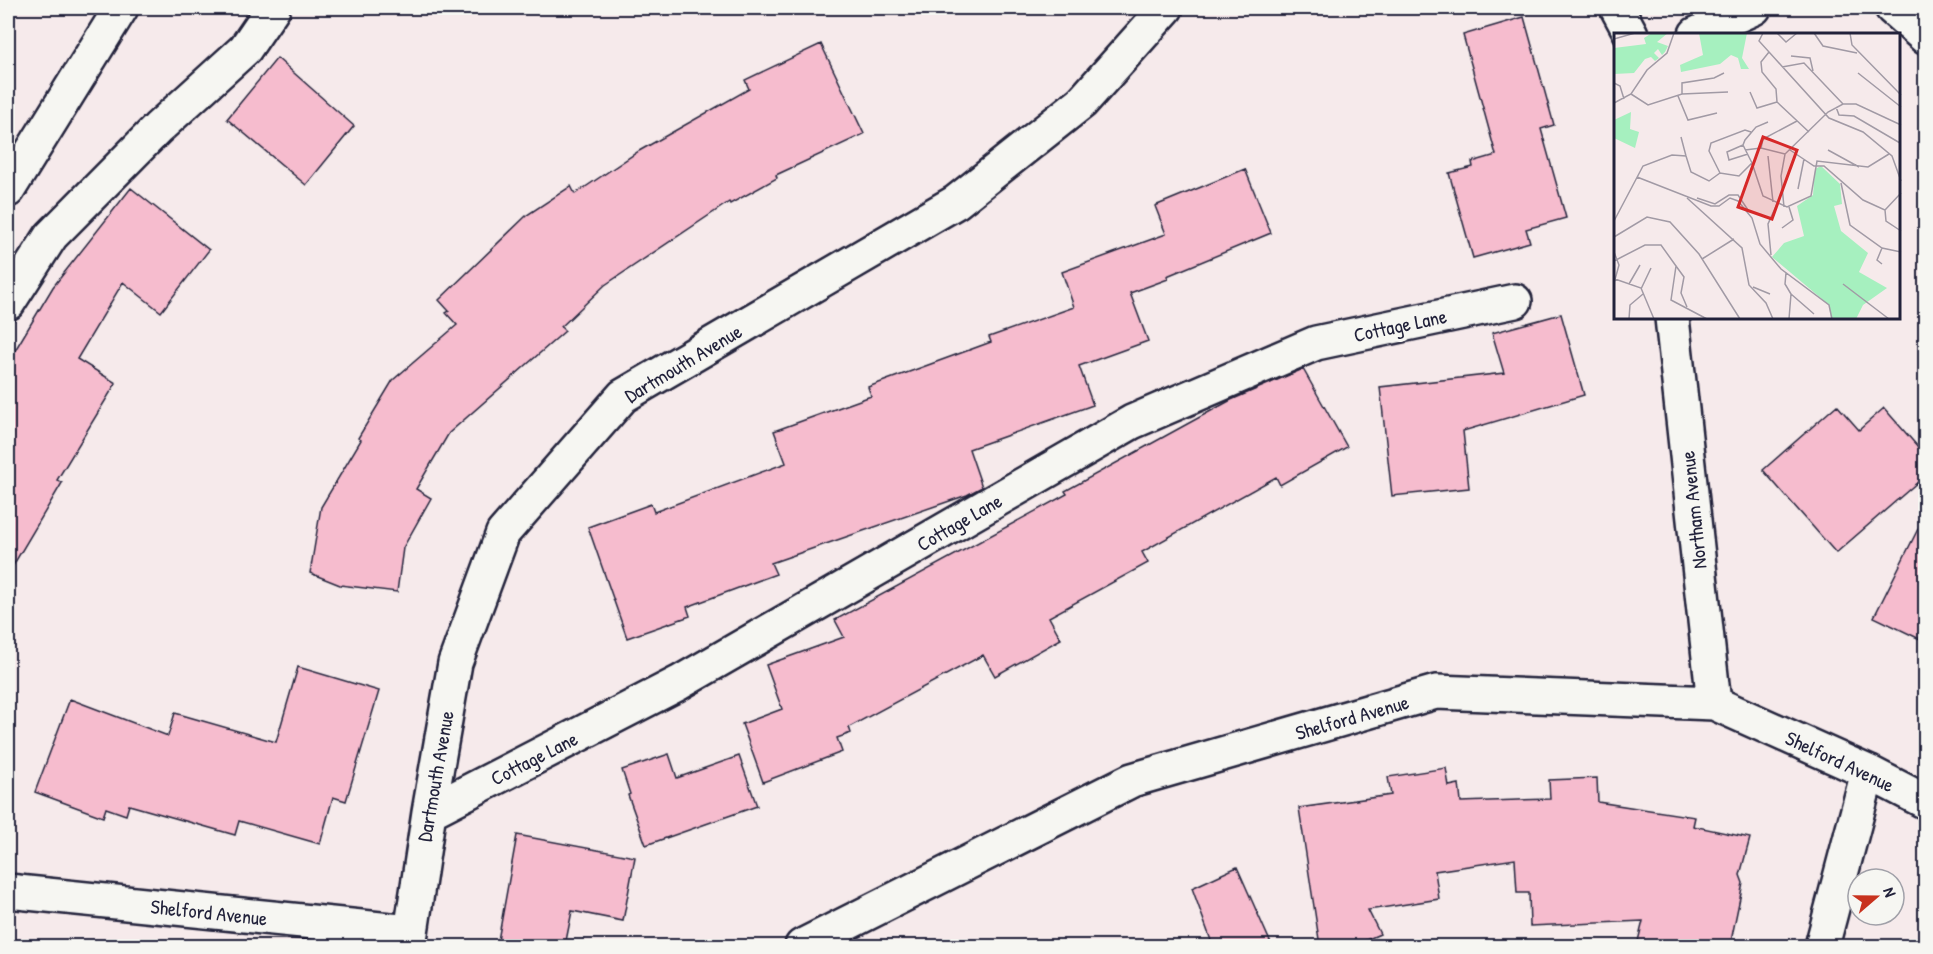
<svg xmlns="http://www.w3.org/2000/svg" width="1933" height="954" viewBox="0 0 1933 954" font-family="'Patrick Hand',sans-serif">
<rect width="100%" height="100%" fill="#f6eaeb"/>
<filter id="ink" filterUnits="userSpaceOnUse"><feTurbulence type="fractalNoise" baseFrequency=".0167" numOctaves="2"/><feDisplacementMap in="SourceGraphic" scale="12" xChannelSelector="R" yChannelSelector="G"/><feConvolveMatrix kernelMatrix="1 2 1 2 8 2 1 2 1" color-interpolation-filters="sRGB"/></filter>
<g filter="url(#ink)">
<path fill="#f6bcce" stroke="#22223b" stroke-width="1.5" d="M 1524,17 L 1554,125 L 1541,129 L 1566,218 L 1526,229 L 1530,242 L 1473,258 L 1449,173 L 1473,167 L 1472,162 L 1496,155 L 1463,35 Z
M 821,44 L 864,134 L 776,175 L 777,178 L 730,204 L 729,202 L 605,285 L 561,327 L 565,331 L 449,433 L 416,489 L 431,498 L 403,548 L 397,592 L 340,585 L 310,573 L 321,507 L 361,440 L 358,438 L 393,380 L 457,325 L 446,313 L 449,311 L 439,300 L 527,215 L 571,186 L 575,194 L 639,151 L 749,89 L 745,80 Z
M 277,58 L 354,126 L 306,185 L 227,119 Z
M 1245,169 L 1271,233 L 1167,276 L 1168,279 L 1130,293 L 1148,341 L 1079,366 L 1093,405 L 969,449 L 982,487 L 967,495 L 771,563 L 776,574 L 687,607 L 690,616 L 627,638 L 588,527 L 651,504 L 654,512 L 786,463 L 774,431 L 871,396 L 868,387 L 991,342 L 989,337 L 1074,307 L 1062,272 L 1166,234 L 1155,206 Z
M 131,188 L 209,250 L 161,312 L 123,282 L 77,359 L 116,383 L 57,480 L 62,483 L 8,574 L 8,362 L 53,287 Z
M 1561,314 L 1584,395 L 1463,431 L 1469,488 L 1392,496 L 1380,387 L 1504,373 L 1492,333 Z
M 1303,369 L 1347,447 L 1280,485 L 1276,477 L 1142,552 L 1148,563 L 1049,617 L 1061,639 L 995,676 L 983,655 L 849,727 L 851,733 L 837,738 L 842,752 L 763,782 L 742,724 L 782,709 L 766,665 L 844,637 L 835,620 L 1067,494 L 1065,491 L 1231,400 Z
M 1837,405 L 1859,430 L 1884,408 L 1926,456 L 1926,475 L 1836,553 L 1763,470 Z
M 1926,513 L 1926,642 L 1874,617 Z
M 298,667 L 379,691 L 346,801 L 333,797 L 320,844 L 239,821 L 235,835 L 129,805 L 126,815 L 106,808 L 103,817 L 35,792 L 70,699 L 168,736 L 175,713 L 276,742 Z
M 669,754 L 677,778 L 739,756 L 757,806 L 646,845 L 628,795 L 630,794 L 622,770 Z
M 1446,768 L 1449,786 L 1459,784 L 1461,802 L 1550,799 L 1549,780 L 1597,778 L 1598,802 L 1695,817 L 1693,826 L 1750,838 L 1740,875 L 1743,883 L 1730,946 L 1646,946 L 1647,942 L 1638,941 L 1643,921 L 1530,926 L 1529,893 L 1517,893 L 1515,859 L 1435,871 L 1439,899 L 1368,910 L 1380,934 L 1352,946 L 1320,946 L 1299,808 L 1391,795 L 1388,777 Z
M 517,835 L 635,857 L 623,921 L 572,911 L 565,946 L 497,946 Z
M 1237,867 L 1272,946 L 1213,946 L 1192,888 Z"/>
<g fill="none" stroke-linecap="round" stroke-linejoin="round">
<defs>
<path id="street" d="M 1617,8 L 1631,34
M 1892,8 L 1926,38
M 1696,34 L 1754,8
M 8,190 L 121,8
M 8,303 L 51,236 L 158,128 L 245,49 L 273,8
M 1672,318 L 1714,703
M 429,812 L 679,683 L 1132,422 L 1316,343 L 1515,301
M 8,891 L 410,932
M 409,946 L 429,812 L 455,663 L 503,533 L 623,396 L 956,202 L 1082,102 L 1166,8
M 802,946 L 1132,780 L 1436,692 L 1714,703 L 1868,772 L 1926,802
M 1822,946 L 1868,772"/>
</defs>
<use href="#street" stroke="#22223b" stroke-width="38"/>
<use href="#street" stroke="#f6f6f2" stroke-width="33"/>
</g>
</g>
<g text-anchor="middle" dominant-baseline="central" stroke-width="6" stroke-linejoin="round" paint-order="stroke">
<g font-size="20" fill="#22223b" stroke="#f6f6f2">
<text transform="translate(1400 325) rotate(-12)">Cottage Lane</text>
<text transform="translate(683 363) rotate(-31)">Dartmouth Avenue</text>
<text transform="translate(1693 510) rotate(-96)">Northam Avenue</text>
<text transform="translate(959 522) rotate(-30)">Cottage Lane</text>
<text transform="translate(1352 717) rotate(-16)">Shelford Avenue</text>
<text transform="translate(534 758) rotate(-27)">Cottage Lane</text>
<text transform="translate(1840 761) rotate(25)">Shelford Avenue</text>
<text transform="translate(435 776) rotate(-80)">Dartmouth Avenue</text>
<text transform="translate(209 912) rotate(6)">Shelford Avenue</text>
</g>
</g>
<g transform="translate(1614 33)">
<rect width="286" height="286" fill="#f6eaeb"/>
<path d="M 38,0 L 54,0 L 43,9 L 54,13 L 51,19 L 48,22 L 44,16 L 40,20 L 45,25 L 41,28 L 37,24 L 31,26 L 20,40 L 0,41 L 0,15 L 32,11 L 30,5 ZM 85,0 L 133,0 L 128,25 L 135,36 L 127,36 L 124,25 L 117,22 L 106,31 L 67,39 L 66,32 L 89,22 ZM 17,79 L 16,96 L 25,99 L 21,115 L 0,105 L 0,87 ZM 207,133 L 226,151 L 228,171 L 220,173 L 227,198 L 254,220 L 245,239 L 273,255 L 249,272 L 242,286 L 217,286 L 215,272 L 158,224 L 170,210 L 190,203 L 183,173 L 199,162 L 201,136 Z" fill="#a6f0bf"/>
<path fill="none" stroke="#a19aa5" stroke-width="1.5" d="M 149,0 L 145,8 L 215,85 L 249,99 L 278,123 L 287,148M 163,0 L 172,9 L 183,0M 200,0 L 209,13 L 243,20M 236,0 L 238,12 L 287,62M 0,6 L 21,0M 155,19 L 147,29 L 148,39 L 162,56 L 163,69 L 195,99M 177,23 L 196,25 L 199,38M 168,34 L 190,30 L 229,71M 244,40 L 287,74M 0,50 L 6,53 L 10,66M 136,59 L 143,75 L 163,69M 17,61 L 34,72 L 68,61 L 114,59M 68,61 L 68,50 L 100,45 L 110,40M 64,63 L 74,87 L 103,80M 0,70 L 17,61 L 33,37 L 53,20 L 60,0M 222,74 L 225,82 L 240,83 L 286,110M 67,104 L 72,123M 129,112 L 113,119 L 115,127 L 134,121M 147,115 L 149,106 L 183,88M 131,117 L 147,115 L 171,121M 176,117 L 200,133 L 210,133 L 249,167 L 271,177 L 272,188 L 287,198M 214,117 L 245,134M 154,123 L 159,169M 138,130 L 129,112 L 131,107 L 142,94 L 154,89M 106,140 L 95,118 L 97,110 L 131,97 L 137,99M 23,144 L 97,173 L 105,173 L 116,165 L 124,168 L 138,185 L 146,211 L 167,236 L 215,272 L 218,286M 227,150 L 236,192 L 268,215 L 287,219M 184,156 L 190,126M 73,165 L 128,215 L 135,252 L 152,270 L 159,286M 83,165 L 101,171 L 115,162 L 124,162 L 134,177M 170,174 L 167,143 L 171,121 L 214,79 L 229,71 L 242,71 L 287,92M 271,177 L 287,160M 0,188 L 29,133 L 58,122 L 72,123 L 77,139 L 95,148 L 106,140 L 125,143 L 138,130 L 149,163 L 173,174 L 197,163 L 203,128 L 254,134 L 275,121M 168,195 L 179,187 L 175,174M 0,204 L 33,184 L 56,189 L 85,221 L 126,286M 0,219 L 5,232 L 0,250M 157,222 L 154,191 L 163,171M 88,226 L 120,206M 0,228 L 31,212 L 47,212 L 62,233 L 57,267 L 93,286M 268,231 L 263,227 L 268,215M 62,233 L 70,244 L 67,260 L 73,274M 172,240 L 171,251 L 177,261 L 175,286M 1,246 L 27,255 L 40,286M 15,251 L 26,232M 229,251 L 275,286M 139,254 L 156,261M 27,256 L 37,235M 177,261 L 200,281M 15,286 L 16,272 L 29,261"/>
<path fill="#d62828" fill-opacity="0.15" stroke="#d62828" stroke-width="3" d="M 149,104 L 183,117 L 158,186 L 124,174 Z"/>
<rect width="286" height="286" fill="none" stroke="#22223b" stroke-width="3"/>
</g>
<rect width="1933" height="954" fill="none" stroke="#f6f6f2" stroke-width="30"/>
<rect x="15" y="15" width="1903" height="924" fill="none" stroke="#22223b" stroke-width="2" filter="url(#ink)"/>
<g transform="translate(1876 897) rotate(70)"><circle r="28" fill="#f6f6f2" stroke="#a1a1a9" stroke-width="1.5"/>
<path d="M0-4.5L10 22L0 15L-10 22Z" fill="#c8321e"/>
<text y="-9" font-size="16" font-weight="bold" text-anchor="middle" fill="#22223b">N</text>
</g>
</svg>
